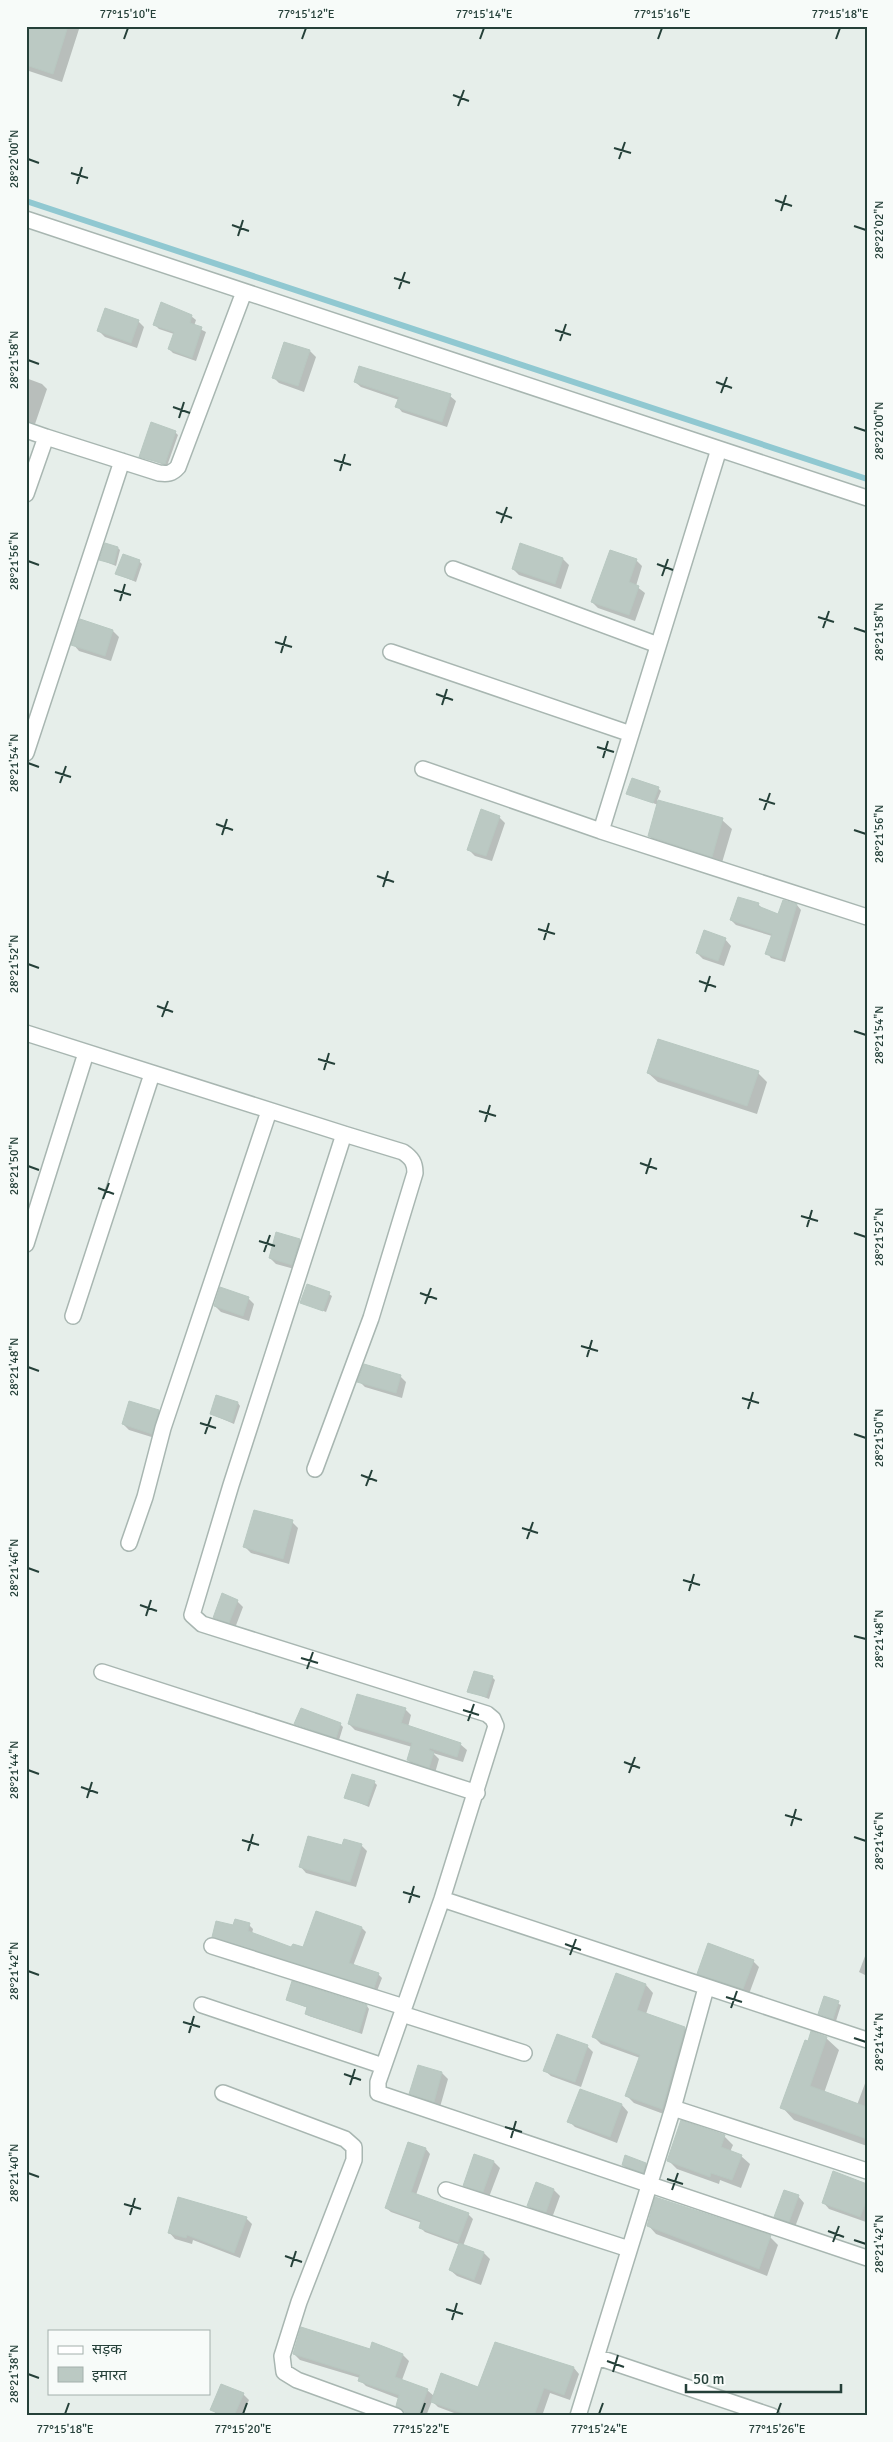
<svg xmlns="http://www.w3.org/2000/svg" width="893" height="2442" viewBox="0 0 893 2442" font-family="Signika,'Noto Sans Devanagari',sans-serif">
<rect width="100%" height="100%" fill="#e6eeea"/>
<path fill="#0003" d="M 26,26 L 80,26 L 62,82 L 26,70 Z
M 162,303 L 191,316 L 196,320 L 194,326 L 206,332 L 196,361 L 173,353 L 169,349 L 174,334 L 159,329 L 154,324 Z
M 138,321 L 144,327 L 137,348 L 105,337 L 99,331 Z
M 285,343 L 310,351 L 316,357 L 304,392 L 279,383 L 273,377 Z
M 26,378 L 42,384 L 47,389 L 35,424 L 26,421 Z
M 355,382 L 450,396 L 456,401 L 447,427 L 402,412 L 397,406 L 399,400 L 361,387 Z
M 175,432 L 178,435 L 167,466 L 140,456 Z
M 521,545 L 563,559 L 569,565 L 561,589 L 519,575 L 513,569 Z
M 118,548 L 120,550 L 116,566 L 101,560 Z
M 636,560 L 642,566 L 636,586 L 645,593 L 635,621 L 598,608 L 592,602 Z
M 139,561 L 142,564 L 136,582 L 117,574 Z
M 81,621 L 113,631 L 119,637 L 111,661 L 79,651 L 73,644 Z
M 658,788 L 661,791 L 657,801 L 722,820 L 732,829 L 721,866 L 659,845 L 649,836 L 658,805 L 628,793 Z
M 499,817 L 505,823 L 492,861 L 475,856 L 469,850 Z
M 784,901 L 797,905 L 801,910 L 785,962 L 771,958 L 767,953 L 772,936 L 736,925 L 731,920 L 758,904 L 763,909 L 779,915 Z
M 725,939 L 731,946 L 724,966 L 703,959 L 697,953 Z
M 648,1073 L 758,1073 L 767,1082 L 757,1114 L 658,1082 Z
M 277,1233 L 300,1240 L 306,1246 L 298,1270 L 276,1264 L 270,1258 Z
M 329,1294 L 332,1296 L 326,1312 L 302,1302 Z
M 248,1298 L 254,1304 L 249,1321 L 221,1312 L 215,1306 Z
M 400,1376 L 406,1382 L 402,1398 L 365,1387 L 359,1381 Z
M 238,1403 L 240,1406 L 234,1424 L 211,1414 Z
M 158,1411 L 164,1418 L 158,1439 L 129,1430 L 123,1424 Z
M 292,1522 L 298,1528 L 289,1564 L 251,1553 L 245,1547 Z
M 237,1601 L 243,1607 L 235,1628 L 220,1623 L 214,1617 Z
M 492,1677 L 495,1680 L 489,1699 L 469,1691 Z
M 405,1709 L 411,1715 L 408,1727 L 460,1744 L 467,1750 L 463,1762 L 433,1753 L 439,1759 L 435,1773 L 414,1766 L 408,1760 L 412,1747 L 355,1730 L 349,1724 Z
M 296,1724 L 340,1724 L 343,1727 L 339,1740 Z
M 374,1782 L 377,1785 L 369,1807 L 345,1797 Z
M 361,1845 L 367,1851 L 356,1887 L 306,1873 L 300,1866 L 342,1847 Z
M 317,1912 L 362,1928 L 366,1932 L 353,1966 L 378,1974 L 382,1978 L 377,1991 L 217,1940 L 213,1936 L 234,1927 L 249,1925 L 253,1929 L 252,1934 L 292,1949 L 304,1949 Z
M 867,1951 L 867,1976 L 859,1972 Z
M 753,1961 L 759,1967 L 749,1994 L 704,1979 L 698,1973 Z
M 616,1975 L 646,1985 L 653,1993 L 646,2014 L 685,2028 L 692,2036 L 669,2116 L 634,2103 L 627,2096 L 640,2058 L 601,2044 L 594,2037 Z
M 825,1998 L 841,2005 L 836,2021 L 819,2013 Z
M 288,2000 L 367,2006 L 369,2009 L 362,2034 L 309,2016 L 306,2014 L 308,2008 Z
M 826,2038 L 839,2050 L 824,2093 L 857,2105 L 867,2078 L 867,2146 L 794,2120 L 782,2107 L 808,2042 Z
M 587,2046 L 593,2052 L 581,2087 L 551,2076 L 544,2070 Z
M 442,2073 L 448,2079 L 440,2107 L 417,2099 L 411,2093 Z
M 580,2090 L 622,2105 L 628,2112 L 617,2143 L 575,2127 L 569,2121 Z
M 724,2136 L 733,2145 L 730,2152 L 741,2156 L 750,2164 L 741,2188 L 720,2180 L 719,2184 L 677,2169 L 668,2160 Z
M 409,2143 L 426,2149 L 430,2154 L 416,2195 L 468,2214 L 473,2219 L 463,2246 L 484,2253 L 490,2259 L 481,2285 L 457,2276 L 450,2270 L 460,2245 L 425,2232 L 420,2227 L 422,2223 L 391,2212 L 386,2208 Z
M 475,2156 L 494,2162 L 500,2168 L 489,2197 L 470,2191 L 464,2185 Z
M 646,2164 L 652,2170 L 649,2178 L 629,2171 L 623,2165 Z
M 867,2185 L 866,2222 L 829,2209 L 823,2202 Z
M 554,2190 L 560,2196 L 552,2218 L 534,2212 L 528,2206 Z
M 798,2196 L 804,2203 L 795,2227 L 782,2223 L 776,2216 Z
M 246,2218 L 252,2224 L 240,2258 L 193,2240 L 192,2244 L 175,2239 L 169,2232 Z
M 648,2225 L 770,2237 L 778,2245 L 767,2276 L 656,2234 Z
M 371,2351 L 403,2355 L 409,2361 L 402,2380 L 427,2390 L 434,2396 L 479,2389 L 554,2361 L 574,2368 L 579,2374 L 570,2400 L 550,2393 L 542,2416 L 462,2416 L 438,2407 L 432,2401 L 426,2416 L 409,2416 L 397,2406 L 400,2399 L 366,2386 L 360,2380 L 360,2378 L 300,2360 L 294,2354 Z
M 243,2394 L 249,2400 L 242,2416 L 218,2416 L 212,2409 Z"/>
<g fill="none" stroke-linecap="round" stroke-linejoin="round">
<path stroke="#90c8d1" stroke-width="6" d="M 26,201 L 867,479"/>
</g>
<path fill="#bbc9c3" stroke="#b8c8c1" d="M 26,26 L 68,26 L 53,74 L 26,65 Z
M 161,302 L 192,315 L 190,323 L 202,327 L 192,358 L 168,349 L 174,332 L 153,325 Z
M 105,308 L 139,320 L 131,343 L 97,331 Z
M 284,342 L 310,350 L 298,386 L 272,378 Z
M 359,366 L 451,394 L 442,422 L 395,407 L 399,397 L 354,382 Z
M 151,422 L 176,431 L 165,464 L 139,457 Z
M 105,543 L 118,547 L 114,564 L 99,560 Z
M 520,543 L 563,558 L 555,584 L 512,569 Z
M 610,550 L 637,559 L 629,582 L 639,586 L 629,615 L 591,602 Z
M 123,554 L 140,560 L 133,580 L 115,574 Z
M 80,619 L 113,630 L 105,656 L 71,645 Z
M 632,778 L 659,787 L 653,803 L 626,794 Z
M 658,800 L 723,818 L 712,857 L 648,836 Z
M 481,809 L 500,816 L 486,856 L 467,850 Z
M 738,897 L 759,903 L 758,906 L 778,914 L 783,900 L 797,904 L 781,959 L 765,954 L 772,934 L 730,920 Z
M 704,930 L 726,938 L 718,961 L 696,953 Z
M 658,1039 L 759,1071 L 747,1106 L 647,1073 Z
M 276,1232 L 300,1239 L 292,1265 L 269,1258 Z
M 307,1284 L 330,1292 L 323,1311 L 300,1303 Z
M 220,1287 L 249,1297 L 243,1316 L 214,1306 Z
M 364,1364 L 401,1375 L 396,1393 L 357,1382 Z
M 216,1395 L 238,1402 L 232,1422 L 210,1414 Z
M 129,1401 L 159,1410 L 152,1434 L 122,1424 Z
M 254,1510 L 293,1520 L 283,1559 L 243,1547 Z
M 222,1593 L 238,1600 L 229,1623 L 213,1618 Z
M 474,1671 L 493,1676 L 486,1697 L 467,1692 Z
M 357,1694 L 406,1708 L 401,1723 L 461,1743 L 457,1757 L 430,1748 L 429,1750 L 434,1752 L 429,1768 L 407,1760 L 412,1743 L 348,1724 Z
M 301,1708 L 341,1723 L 336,1738 L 294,1724 Z
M 352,1774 L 375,1781 L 367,1805 L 344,1798 Z
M 308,1836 L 342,1845 L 344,1839 L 362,1844 L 350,1882 L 299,1867 Z
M 316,1911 L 362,1927 L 349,1963 L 379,1973 L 374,1988 L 212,1937 L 216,1921 L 233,1925 L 235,1919 L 250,1923 L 248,1931 L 291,1947 L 293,1944 L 303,1947 Z
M 708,1943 L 754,1960 L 743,1989 L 697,1974 Z
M 616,1973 L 646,1984 L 637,2010 L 685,2027 L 662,2109 L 625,2096 L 640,2055 L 592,2037 Z
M 292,1981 L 367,2005 L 359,2032 L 305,2014 L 307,2007 L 286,2000 Z
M 824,1996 L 839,2001 L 833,2019 L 818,2014 Z
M 811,2031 L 827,2037 L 810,2086 L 867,2107 L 867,2139 L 780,2108 L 805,2040 L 808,2041 Z
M 557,2034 L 588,2045 L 575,2082 L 543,2071 Z
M 418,2065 L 442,2072 L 434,2102 L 409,2094 Z
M 580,2089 L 622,2104 L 610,2137 L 567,2122 Z
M 681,2120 L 725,2135 L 721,2147 L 742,2155 L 732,2180 L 711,2173 L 710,2177 L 667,2161 Z
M 408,2142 L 426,2148 L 411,2192 L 469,2213 L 458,2242 L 419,2228 L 421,2221 L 385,2208 Z
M 474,2154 L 494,2161 L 483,2192 L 463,2186 Z
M 625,2155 L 646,2163 L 643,2173 L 622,2165 Z
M 833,2171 L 867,2184 L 867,2199 L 860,2217 L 822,2203 Z
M 536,2182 L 554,2189 L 546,2212 L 527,2206 Z
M 784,2190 L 799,2195 L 789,2222 L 774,2217 Z
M 178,2197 L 247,2217 L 234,2253 L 187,2235 L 186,2238 L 168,2233 Z
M 655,2197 L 771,2235 L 759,2269 L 647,2226 Z
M 459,2243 L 484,2252 L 474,2280 L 449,2270 Z
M 301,2327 L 370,2349 L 372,2342 L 403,2354 L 395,2377 L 428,2389 L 418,2416 L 404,2412 L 396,2406 L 399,2395 L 358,2381 L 360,2375 L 293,2354 Z
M 495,2342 L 574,2367 L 564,2395 L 544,2388 L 534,2416 L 470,2416 L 431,2402 L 441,2373 L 478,2387 Z
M 221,2384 L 244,2393 L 234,2416 L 225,2416 L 210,2410 Z"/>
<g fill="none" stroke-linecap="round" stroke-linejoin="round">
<defs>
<path id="minor" d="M 26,219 L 867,498
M 26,430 L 46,437 L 26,494
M 46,437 L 159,473 C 167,474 172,474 178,467 L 244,292
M 719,449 L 601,831 L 867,917
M 453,569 L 658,645
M 391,652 L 631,734
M 26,753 L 122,461
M 423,769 L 601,831
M 26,1033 L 344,1134 L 231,1485 L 192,1615 L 202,1624 L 487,1714 L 493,1719 L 496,1726 L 442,1899 L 378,2082 L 378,2093 L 867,2258
M 26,1244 L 86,1053
M 73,1316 L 152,1074
M 315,1469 L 371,1318 L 415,1173 C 415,1163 412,1158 403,1152 L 344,1134
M 129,1543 L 145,1497 L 163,1428 L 269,1111
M 102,1672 L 477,1793
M 442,1899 L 867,2040
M 212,1946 L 404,2007
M 202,2005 L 383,2066
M 402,2014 L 524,2053
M 223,2093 L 345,2139 L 354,2147 L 354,2160 L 299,2302 L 282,2356 L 284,2372 L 297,2380 L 396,2416
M 673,2108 L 867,2171
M 446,2190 L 629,2249
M 597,2357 L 772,2416
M 578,2416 L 673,2108 L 706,1988"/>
</defs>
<use href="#minor" stroke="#a8b6b1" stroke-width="18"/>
<use href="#minor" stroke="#fff" stroke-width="15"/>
</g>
<path fill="none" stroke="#254039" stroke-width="2" d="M 124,39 L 128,28M 302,39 L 306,28M 480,39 L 484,28M 658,39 L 662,28M 836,39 L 840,28M 453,95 L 469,101M 458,106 L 464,90M 614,148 L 631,153M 28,159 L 39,163M 619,159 L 625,142M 71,173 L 88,178M 77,184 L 82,167M 775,200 L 792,206M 781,211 L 786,195M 232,225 L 249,231M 854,226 L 866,230M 238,236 L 243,220M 394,278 L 410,283M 399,289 L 405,272M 555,330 L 571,335M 560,341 L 566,324M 28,360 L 39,364M 716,382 L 732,388M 721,393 L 727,377M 173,407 L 190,413M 179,418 L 184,402M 854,427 L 866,431M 334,460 L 351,465M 340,471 L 345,454M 496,512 L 512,518M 501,523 L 507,507M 28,561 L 39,565M 657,564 L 673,570M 662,576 L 668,559M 114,590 L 131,595M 120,601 L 125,584M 818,617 L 834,622M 823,628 L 829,611M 854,628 L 866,632M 275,642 L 292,647M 281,653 L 286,636M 436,694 L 453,700M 442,705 L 447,689M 597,747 L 614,752M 603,758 L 608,741M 28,763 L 39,767M 55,772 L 71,777M 60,783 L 66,766M 759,799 L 775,804M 764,810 L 770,793M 216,824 L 233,830M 854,830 L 866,834M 222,835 L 227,819M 377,876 L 394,882M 383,887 L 388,871M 538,929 L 555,934M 544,940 L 549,923M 28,964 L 39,968M 699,981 L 716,987M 705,992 L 710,976M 157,1006 L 173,1012M 162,1017 L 168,1001M 854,1031 L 866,1035M 318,1059 L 335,1064M 324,1070 L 329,1053M 479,1111 L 496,1116M 485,1122 L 490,1105M 640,1163 L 657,1169M 28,1166 L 39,1170M 646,1174 L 651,1158M 98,1188 L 114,1194M 103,1199 L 109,1183M 801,1216 L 818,1221M 807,1227 L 812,1210M 854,1233 L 866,1237M 259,1241 L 275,1246M 264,1252 L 270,1235M 420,1293 L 437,1299M 425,1304 L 431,1288M 581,1346 L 598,1351M 587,1357 L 592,1340M 28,1367 L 39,1371M 742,1398 L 759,1403M 748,1409 L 753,1392M 200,1423 L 216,1428M 205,1434 L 211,1417M 854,1434 L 866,1438M 361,1475 L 377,1481M 366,1486 L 372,1470M 522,1528 L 538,1533M 527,1539 L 533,1522M 28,1568 L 39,1572M 683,1580 L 700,1585M 689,1591 L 694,1574M 140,1605 L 157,1611M 146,1616 L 151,1600M 854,1636 L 866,1639M 301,1658 L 318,1663M 307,1669 L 313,1652M 463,1710 L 479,1715M 468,1721 L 474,1704M 624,1762 L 640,1768M 28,1770 L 39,1774M 629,1773 L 635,1757M 81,1787 L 98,1793M 87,1798 L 92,1782M 785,1815 L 802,1820M 791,1826 L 796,1809M 854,1837 L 866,1841M 242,1840 L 259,1845M 248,1851 L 253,1834M 403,1892 L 420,1897M 409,1903 L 414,1886M 565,1944 L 581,1950M 570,1955 L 576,1939M 28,1971 L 39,1975M 726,1997 L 742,2002M 731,2008 L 737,1991M 183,2022 L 200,2027M 189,2033 L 194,2016M 854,2038 L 866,2042M 344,2074 L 361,2080M 350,2085 L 355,2069M 505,2127 L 522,2132M 511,2138 L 516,2121M 28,2173 L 39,2177M 667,2179 L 683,2184M 672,2190 L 678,2173M 124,2204 L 141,2209M 130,2215 L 135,2198M 828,2231 L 844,2237M 854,2240 L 866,2244M 833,2242 L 839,2226M 285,2256 L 302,2262M 291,2267 L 296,2251M 446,2309 L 463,2314M 452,2320 L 457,2303M 607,2361 L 624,2367M 613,2372 L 618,2355M 28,2374 L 39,2378M 65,2414 L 69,2403M 243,2414 L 247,2403M 421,2414 L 425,2403M 599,2414 L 603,2403M 777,2414 L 781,2403"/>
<rect width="893" height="2442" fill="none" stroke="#f7fbf9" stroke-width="55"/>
<rect x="48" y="2330" width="162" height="65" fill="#f7fbf9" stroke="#a3b0ac"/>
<rect x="58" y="2346" width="25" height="8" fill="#ffffff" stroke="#a3b0ac"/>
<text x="92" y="2354" font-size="15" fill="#254039">सड़क</text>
<rect x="58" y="2367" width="25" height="15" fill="#bbc9c3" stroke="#a3b0ac"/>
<text x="92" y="2380" font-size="15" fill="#254039">इमारत</text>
<path d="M686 2384v8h155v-8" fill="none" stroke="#254039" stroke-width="2.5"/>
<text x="693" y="2384" font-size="15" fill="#254039" stroke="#f7fbf9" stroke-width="4" paint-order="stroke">50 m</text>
<rect x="28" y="28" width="838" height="2386" fill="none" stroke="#254039" stroke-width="2"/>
<g font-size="12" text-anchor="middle" fill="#254039">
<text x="128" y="18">77°15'10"E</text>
<text x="306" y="18">77°15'12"E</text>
<text x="484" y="18">77°15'14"E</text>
<text x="662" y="18">77°15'16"E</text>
<text x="840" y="18">77°15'18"E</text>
<text transform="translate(14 159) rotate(-90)" y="4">28°22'00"N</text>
<text transform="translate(879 230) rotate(-90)" y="4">28°22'02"N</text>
<text transform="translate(14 360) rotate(-90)" y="4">28°21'58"N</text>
<text transform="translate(879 431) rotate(-90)" y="4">28°22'00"N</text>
<text transform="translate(14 561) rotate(-90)" y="4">28°21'56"N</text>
<text transform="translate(879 632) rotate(-90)" y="4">28°21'58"N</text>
<text transform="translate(14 763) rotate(-90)" y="4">28°21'54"N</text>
<text transform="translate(879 834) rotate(-90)" y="4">28°21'56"N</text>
<text transform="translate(14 964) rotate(-90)" y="4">28°21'52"N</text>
<text transform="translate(879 1035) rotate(-90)" y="4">28°21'54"N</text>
<text transform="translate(14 1166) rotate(-90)" y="4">28°21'50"N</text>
<text transform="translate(879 1237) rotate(-90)" y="4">28°21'52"N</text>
<text transform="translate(14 1367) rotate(-90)" y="4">28°21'48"N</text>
<text transform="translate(879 1438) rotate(-90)" y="4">28°21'50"N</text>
<text transform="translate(14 1568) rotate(-90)" y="4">28°21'46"N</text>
<text transform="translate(879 1639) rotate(-90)" y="4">28°21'48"N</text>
<text transform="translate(14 1770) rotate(-90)" y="4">28°21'44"N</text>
<text transform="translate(879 1841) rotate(-90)" y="4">28°21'46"N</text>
<text transform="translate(14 1971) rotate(-90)" y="4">28°21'42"N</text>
<text transform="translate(879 2042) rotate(-90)" y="4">28°21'44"N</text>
<text transform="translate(14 2173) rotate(-90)" y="4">28°21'40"N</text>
<text transform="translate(879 2244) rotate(-90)" y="4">28°21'42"N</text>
<text transform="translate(14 2374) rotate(-90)" y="4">28°21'38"N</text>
<text x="65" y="2433">77°15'18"E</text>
<text x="243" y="2433">77°15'20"E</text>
<text x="421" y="2433">77°15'22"E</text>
<text x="599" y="2433">77°15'24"E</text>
<text x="777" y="2433">77°15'26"E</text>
</g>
</svg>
